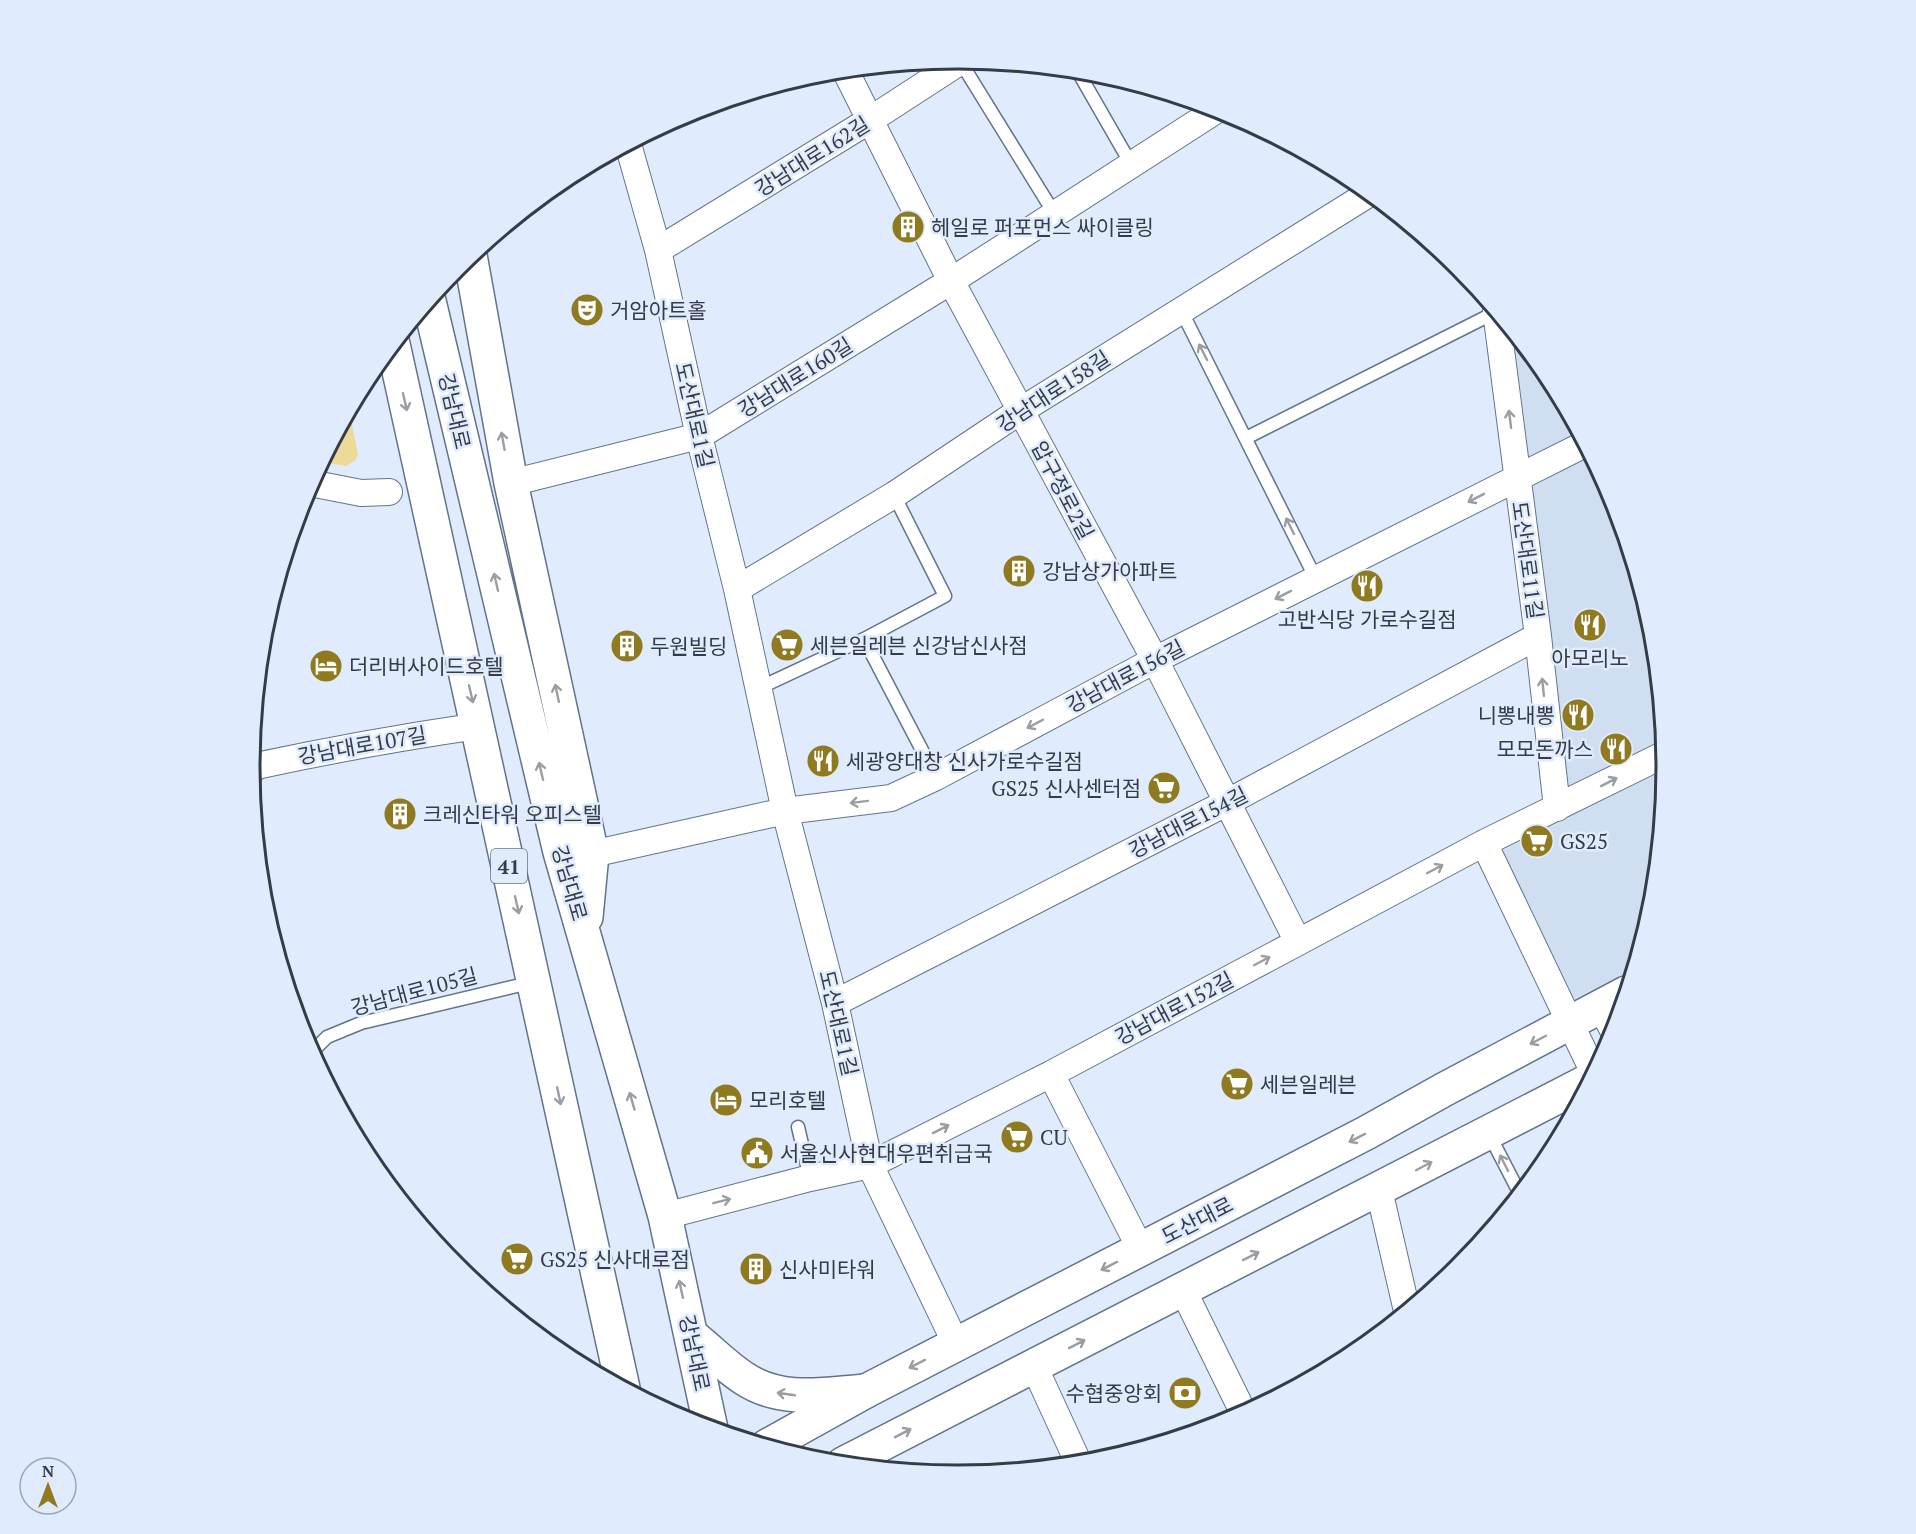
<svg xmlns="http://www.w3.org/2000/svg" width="1916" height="1534" viewBox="0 0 1916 1534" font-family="'PT Serif','Noto Sans KR',serif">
<rect width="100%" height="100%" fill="#e0ecfd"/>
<path fill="#d0def2" d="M 1503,320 L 1547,374 L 1613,496 L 1653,629 L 1666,767 L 1653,906 L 1633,969 L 1566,1003 L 1495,854 L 1564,820 Z"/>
<path fill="#edda98" d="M 349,410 L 358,454 L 356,460 L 346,466 L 322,462 Z"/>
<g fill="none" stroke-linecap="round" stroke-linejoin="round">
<defs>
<path id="lane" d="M 960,61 L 1054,213
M 1077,70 L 1131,164
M 1181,310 L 1316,579
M 1246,438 L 1496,312
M 864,639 L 936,777
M 759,688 L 864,639 L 945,596 L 894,495
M 311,1053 L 327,1037 L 361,1023 L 533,982
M 798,1127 L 810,1178
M 1489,1134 L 1520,1194"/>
<path id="street" d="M 845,70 L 951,281 L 1155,660 L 1298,942
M 628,144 L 658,250 L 699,436 L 737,589 L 785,811 L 835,1003 L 870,1165 L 956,1344
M 658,250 L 870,120 L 964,59
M 1496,311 L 1538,636 L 1557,808
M 310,483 L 361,493 L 389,492
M 511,483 L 699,436 L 951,281 L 1218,109
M 737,589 L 894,495 L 1020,411 L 1370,193
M 250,772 L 256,766 C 330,750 403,737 478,726
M 1484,843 L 1594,1073
M 592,854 L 785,811 L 891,798 L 936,777 L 1155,660 L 1585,444
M 835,1003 L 1228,802 L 1538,636
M 1601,1007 L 1614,1032
M 1051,1074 L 1141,1250
M 1379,1190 L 1407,1311
M 665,1216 L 810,1178 L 870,1165 L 1051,1074 L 1484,843 L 1665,754
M 1183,1290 L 1244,1414
M 1034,1366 L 1079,1464"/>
<path id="secondary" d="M 767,1446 L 866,1391 L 1366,1133 L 1445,1089 L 1626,993
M 843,1464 L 1590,1080"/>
<path id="primary" d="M 470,255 L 511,483 L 592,854 L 586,917
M 429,301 L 560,852 L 665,1216 L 711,1429
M 393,344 L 623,1388
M 691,1335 C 709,1349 726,1367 745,1379 C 782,1403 824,1394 866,1391
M 849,1465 L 851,1460"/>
</defs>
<use href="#lane" stroke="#62748c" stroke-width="15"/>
<use href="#street" stroke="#62748c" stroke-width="28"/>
<use href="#secondary" stroke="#62748c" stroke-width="36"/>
<use href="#primary" stroke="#62748c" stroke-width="36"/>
<use href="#lane" stroke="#fff" stroke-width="12"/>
<use href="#street" stroke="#fff" stroke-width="26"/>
<use href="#secondary" stroke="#fff" stroke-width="33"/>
<use href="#primary" stroke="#fff" stroke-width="33"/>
</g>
<defs><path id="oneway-shaft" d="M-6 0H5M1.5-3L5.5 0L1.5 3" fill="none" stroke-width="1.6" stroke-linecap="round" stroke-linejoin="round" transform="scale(1.5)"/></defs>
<g stroke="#9a9ea3">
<use href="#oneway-shaft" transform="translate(1203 352) rotate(-117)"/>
<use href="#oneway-shaft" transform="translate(405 402) rotate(77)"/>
<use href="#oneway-shaft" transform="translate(1510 419) rotate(-97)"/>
<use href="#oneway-shaft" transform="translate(503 441) rotate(-100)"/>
<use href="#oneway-shaft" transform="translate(1476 498) rotate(153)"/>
<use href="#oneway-shaft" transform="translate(1290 526) rotate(-117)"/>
<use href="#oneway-shaft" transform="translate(496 582) rotate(-103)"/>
<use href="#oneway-shaft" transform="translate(1283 595) rotate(153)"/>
<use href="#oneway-shaft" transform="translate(1543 687) rotate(-96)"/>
<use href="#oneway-shaft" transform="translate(557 693) rotate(-102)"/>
<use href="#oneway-shaft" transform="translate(471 694) rotate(77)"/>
<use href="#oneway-shaft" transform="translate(1035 724) rotate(152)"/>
<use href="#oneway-shaft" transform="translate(541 771) rotate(-103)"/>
<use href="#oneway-shaft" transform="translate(1609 782) rotate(-27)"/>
<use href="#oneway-shaft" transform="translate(859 802) rotate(173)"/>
<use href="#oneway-shaft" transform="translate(1435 869) rotate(-28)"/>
<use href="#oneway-shaft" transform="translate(517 905) rotate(77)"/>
<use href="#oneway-shaft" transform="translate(1262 961) rotate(-28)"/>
<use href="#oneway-shaft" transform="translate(1538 1040) rotate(152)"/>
<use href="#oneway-shaft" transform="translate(559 1096) rotate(78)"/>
<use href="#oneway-shaft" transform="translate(632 1101) rotate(-106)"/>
<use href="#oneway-shaft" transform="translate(941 1129) rotate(-27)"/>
<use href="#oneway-shaft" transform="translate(1357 1138) rotate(153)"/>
<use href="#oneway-shaft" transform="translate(1504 1163) rotate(-117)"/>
<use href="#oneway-shaft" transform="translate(1424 1166) rotate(-28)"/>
<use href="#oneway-shaft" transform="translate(722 1201) rotate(-14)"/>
<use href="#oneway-shaft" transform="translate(1251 1256) rotate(-27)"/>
<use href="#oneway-shaft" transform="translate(1109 1266) rotate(153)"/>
<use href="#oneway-shaft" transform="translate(681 1289) rotate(-102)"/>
<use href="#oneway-shaft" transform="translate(1077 1344) rotate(-27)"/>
<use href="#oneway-shaft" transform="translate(917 1364) rotate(153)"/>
<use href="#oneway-shaft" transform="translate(786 1394) rotate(-172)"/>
<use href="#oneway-shaft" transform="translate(903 1433) rotate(-27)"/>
</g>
<defs>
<symbol id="building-disc" viewBox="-11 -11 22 22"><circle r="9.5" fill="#907a20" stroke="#e0ecfd"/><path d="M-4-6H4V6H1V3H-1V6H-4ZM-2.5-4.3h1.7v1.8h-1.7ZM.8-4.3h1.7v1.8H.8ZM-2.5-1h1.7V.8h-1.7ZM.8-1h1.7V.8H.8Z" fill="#fff"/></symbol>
<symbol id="theatre-disc" viewBox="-11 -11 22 22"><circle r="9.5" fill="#907a20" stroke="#e0ecfd"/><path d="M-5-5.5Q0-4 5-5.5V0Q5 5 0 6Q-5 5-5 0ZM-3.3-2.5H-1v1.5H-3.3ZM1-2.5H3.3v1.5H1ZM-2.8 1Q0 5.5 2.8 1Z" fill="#fff"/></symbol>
<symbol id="restaurant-disc" viewBox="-11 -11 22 22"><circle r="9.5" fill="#907a20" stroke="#e0ecfd"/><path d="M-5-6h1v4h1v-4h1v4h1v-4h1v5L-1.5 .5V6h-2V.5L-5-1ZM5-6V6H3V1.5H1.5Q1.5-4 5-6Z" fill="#fff"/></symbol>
<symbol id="supermarket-disc" viewBox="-11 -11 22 22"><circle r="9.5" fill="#907a20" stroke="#e0ecfd"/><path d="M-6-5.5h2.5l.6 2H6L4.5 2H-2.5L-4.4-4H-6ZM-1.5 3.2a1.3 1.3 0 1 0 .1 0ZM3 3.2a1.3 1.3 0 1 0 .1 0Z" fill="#fff"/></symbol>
<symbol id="hotel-disc" viewBox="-11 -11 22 22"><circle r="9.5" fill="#907a20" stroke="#e0ecfd"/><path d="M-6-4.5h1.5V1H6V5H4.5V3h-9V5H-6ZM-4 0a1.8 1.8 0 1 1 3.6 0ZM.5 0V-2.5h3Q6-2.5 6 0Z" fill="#fff"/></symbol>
<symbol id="civic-disc" viewBox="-11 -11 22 22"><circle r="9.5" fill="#907a20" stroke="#e0ecfd"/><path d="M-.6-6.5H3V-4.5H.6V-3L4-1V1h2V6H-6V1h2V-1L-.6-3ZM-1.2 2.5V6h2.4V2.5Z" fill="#fff"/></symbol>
<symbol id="bank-disc" viewBox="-11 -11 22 22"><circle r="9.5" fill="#907a20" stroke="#e0ecfd"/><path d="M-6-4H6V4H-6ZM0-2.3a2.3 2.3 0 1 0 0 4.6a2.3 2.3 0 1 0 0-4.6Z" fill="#fff"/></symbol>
</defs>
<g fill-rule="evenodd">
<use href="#building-disc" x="889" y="208" width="38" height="38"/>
<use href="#theatre-disc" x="568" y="291" width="38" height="38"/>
<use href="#building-disc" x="1000" y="552" width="38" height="38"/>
<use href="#restaurant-disc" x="1348" y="567" width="38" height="38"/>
<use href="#restaurant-disc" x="1571" y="606" width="38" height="38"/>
<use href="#supermarket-disc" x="768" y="626" width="38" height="38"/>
<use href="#building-disc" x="608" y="627" width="38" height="38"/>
<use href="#hotel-disc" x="307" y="647" width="38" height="38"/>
<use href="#restaurant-disc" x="1559" y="696" width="38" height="38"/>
<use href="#restaurant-disc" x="1597" y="730" width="38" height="38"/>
<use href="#restaurant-disc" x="804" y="742" width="38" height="38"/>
<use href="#supermarket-disc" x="1145" y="769" width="38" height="38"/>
<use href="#building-disc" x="381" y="795" width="38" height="38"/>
<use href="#supermarket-disc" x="1518" y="822" width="38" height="38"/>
<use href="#supermarket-disc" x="1218" y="1065" width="38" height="38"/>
<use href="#hotel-disc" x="707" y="1081" width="38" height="38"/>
<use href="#supermarket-disc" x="998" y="1118" width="38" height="38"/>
<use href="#civic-disc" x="738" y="1134" width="38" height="38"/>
<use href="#supermarket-disc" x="498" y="1240" width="38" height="38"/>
<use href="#building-disc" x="737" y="1250" width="38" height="38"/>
<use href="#bank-disc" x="1166" y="1374" width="38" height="38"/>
</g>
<g text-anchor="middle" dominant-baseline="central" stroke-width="5" stroke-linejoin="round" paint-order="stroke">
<rect fill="#e0ecfd" stroke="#68717e" stroke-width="1.5" x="491" y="849" width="36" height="34" rx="4.5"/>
<g font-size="20" font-weight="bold" fill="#343c47">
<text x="509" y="866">41</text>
</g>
<g font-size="21" fill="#343c47" stroke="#e0ecfd">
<text transform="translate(812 156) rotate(-32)">강남대로162길</text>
<text transform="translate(795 377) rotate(-32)">강남대로160길</text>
<text transform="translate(1053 391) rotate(-33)">강남대로158길</text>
<text transform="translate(455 411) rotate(77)">강남대로</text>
<text transform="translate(695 415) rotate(77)">도산대로1길</text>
<text transform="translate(1063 490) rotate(62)">압구정로2길</text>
<text transform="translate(1528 560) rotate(82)">도산대로11길</text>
<text transform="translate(1125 676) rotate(-28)">강남대로156길</text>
<text transform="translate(362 745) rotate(-10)">강남대로107길</text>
<text transform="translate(1188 822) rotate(-27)">강남대로154길</text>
<text transform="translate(570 883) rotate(74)">강남대로</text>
<text transform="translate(414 991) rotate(-15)">강남대로105길</text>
<text transform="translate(1174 1008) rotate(-28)">강남대로152길</text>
<text transform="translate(839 1023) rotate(77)">도산대로1길</text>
<text transform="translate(1197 1220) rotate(-27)">도산대로</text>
<text transform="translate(695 1353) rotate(78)">강남대로</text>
</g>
<g font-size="21" fill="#343c47" stroke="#e0ecfd" text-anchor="start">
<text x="931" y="227">헤일로 퍼포먼스 싸이클링</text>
<text x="610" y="310">거암아트홀</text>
<text x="1042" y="571">강남상가아파트</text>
<text x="1367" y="619" text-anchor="middle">고반식당 가로수길점</text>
<text x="810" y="645">세븐일레븐 신강남신사점</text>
<text x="650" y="646">두원빌딩</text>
<text x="1590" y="658" text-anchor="middle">아모리노</text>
<text x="349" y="666">더리버사이드호텔</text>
<text x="1555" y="715" text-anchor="end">니뽕내뽕</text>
<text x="1593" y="749" text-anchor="end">모모돈까스</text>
<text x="846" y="761">세광양대창 신사가로수길점</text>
<text x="1141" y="788" text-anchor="end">GS25 신사센터점</text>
<text x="423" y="814">크레신타워 오피스텔</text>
<text x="1560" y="841">GS25</text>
<text x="1260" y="1084">세븐일레븐</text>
<text x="749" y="1100">모리호텔</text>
<text x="1040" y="1137">CU</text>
<text x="780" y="1153">서울신사현대우편취급국</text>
<text x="540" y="1259">GS25 신사대로점</text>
<text x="779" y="1269">신사미타워</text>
<text x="1162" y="1393" text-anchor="end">수협중앙회</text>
</g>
</g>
<path d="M0 0H1916V1534H0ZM260 767a698 698 0 1 1 1396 0a698 698 0 1 1-1396 0Z" fill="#e0ecfd" fill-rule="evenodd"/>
<path fill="none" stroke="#343c47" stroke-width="3" d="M260 767a698 698 0 1 1 1396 0a698 698 0 1 1-1396 0Z"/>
<g transform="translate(48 1486)"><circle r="28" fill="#e0ecfd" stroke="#9ba6b4" stroke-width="1.5"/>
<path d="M0-4.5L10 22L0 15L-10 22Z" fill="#907a20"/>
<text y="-9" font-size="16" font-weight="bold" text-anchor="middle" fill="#343c47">N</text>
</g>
</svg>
